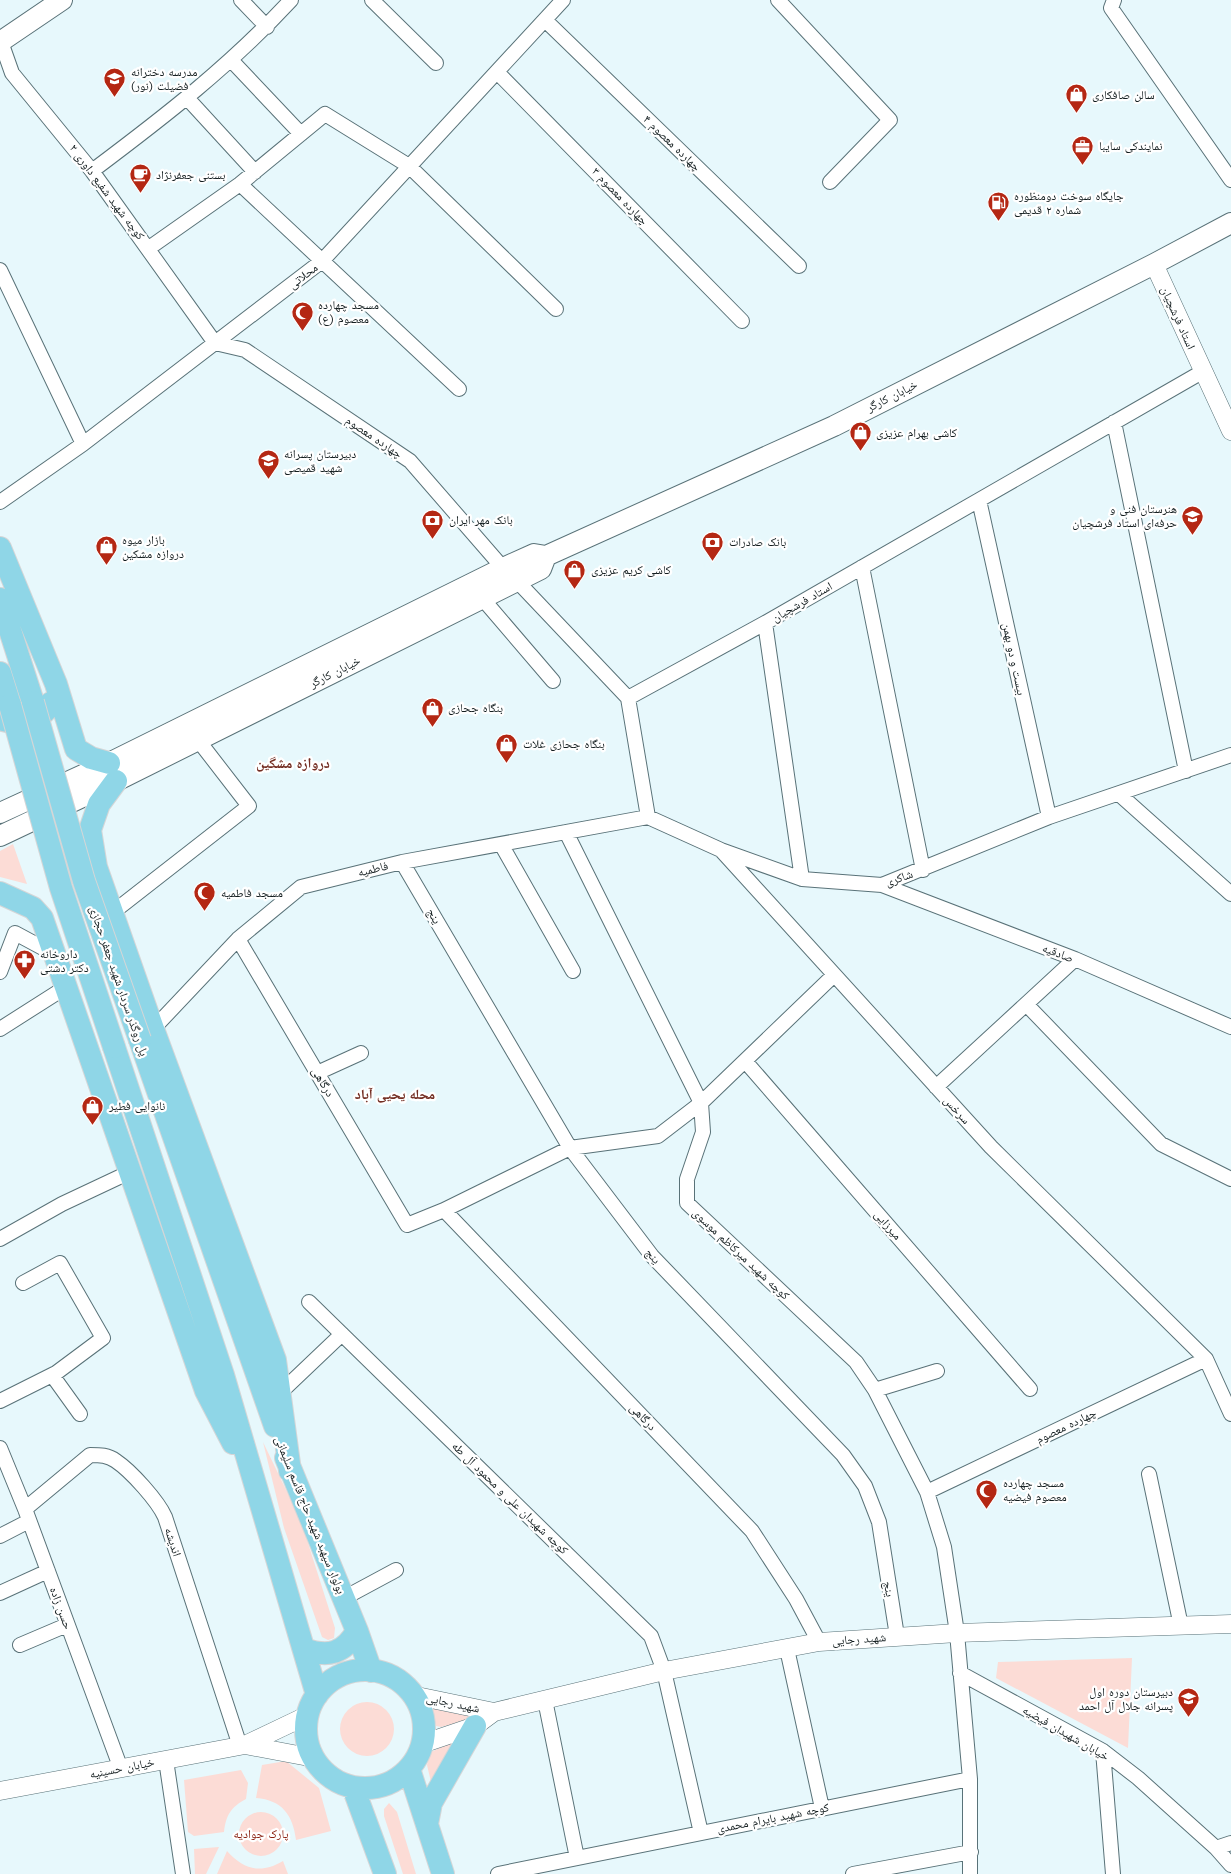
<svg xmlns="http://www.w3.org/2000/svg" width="1231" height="1874" viewBox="0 0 1231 1874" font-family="'Work Sans','Noto Naskh Arabic',sans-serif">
<rect width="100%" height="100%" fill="#e7f8fc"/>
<path fill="#fcdcd6" d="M 13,844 L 27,884 L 0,877 L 0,851 Z
M 263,1442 L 301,1521 L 335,1628 L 334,1638 L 328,1640 L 322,1637 L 284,1528 Z
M 1132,1658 L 1128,1748 L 996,1678 L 998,1662 Z
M340 1729a27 27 0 1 1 54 0a27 27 0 1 1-54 0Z
M 433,1707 L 476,1713 L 477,1718 L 441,1727 L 436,1726 L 431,1710 Z
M 459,1739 L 431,1782 L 427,1765 L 431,1752 Z
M 286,1761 L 319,1788 L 331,1831 L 296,1840 C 293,1815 282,1800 256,1798 L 262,1765 Z
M 241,1770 L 248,1783 L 246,1799 C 231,1807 226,1815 224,1832 L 194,1836 L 188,1832 L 184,1780 Z
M 389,1803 L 397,1812 L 416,1874 L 403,1874 L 384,1816 L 384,1809 Z
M239 1834a22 22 0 1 1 44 0a22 22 0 1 1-44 0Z
M 219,1847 L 206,1874 L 195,1874 L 194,1849 Z
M 227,1851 C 244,1870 261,1874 283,1861 L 288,1874 L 217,1874 Z"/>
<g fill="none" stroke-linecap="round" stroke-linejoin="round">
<defs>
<path id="minor" d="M 241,0 L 267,27
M 372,0 L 436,63
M 778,0 L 890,120 L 830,182
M 1114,0 L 1111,8 L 1231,180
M 546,21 L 799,266
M 0,39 L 12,73 L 92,171 L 215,343 L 245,350 L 410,461 L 503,568
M 231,60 L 301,134
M 497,72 L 742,321
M 188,99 L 255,172
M 92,171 C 164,117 230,66 291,0
M 240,184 L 459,389
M 149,248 L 240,184 L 325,114 L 409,166 L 556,309
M 0,270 L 83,444
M 1114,422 L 1186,771
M 979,500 L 1049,817
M 0,502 L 83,444 L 322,261 L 563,0
M 862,567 L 923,870
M 517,581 L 628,698
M 482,598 L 553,681
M 765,623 L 802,879
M 628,698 L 648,817 L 721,850 L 802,879 L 882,885 L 1049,817 L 1231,755
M 628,698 L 765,623 L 1202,372
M 1119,794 L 1231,894
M 566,832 L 701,1103 L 703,1132 L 687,1179 L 687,1203 L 856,1362 L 875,1390 L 927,1492 L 944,1547 L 957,1633 L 970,1779 L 970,1874
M 501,844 L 573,971
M 721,850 L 991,1147 L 1206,1359 L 1231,1414
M 402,862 L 570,1148 L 652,1256 L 843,1455 L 865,1486 L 879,1522 L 897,1636
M 882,885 L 1075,959 L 1231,1027
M 112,913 L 249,806 L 198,740
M 238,939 L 407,1225 L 444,1210 L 570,1148 L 658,1136 L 701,1103 L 834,975
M 0,972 L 15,933 L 54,954
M 1026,1004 L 1161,1144 L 1231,1179
M 0,1029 L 66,987
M 153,1029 L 238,939 L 301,887 L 402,862 L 648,817
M 745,1061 L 1030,1389
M 317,1073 L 361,1053
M 936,1087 L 1075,959
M 444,1210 L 752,1531 L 796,1599 L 819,1642
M 0,1239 L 62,1204 L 130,1172
M 309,1302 L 651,1636 L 664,1671 L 701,1833
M 52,1375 L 80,1414
M 875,1390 L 937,1371
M 281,1392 L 342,1334
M 0,1401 L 56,1373 L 103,1338 L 60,1263 L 23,1283
M 0,1448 L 25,1509 L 121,1769
M 1149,1474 L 1181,1626
M 927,1492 L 1206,1359
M 25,1509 L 90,1455 C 100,1455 108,1455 116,1461 C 131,1471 158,1501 165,1517 L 240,1746
M 0,1536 L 29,1521
M 0,1593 L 48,1571
M 344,1598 L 396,1570
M 20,1645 L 67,1625
M 787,1649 L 822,1808
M 960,1673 L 1103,1751 L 1138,1778 L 1216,1848 L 1231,1865
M 545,1700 L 577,1858
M 1103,1751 L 1113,1874
M 166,1760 L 183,1874
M 1216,1848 L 1231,1843
M 498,1874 L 970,1779
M 853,1874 L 971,1852"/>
<path id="tertiary" d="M 1154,264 L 1231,431
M 412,1695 L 494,1712
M 422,1744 L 475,1726 L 494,1712 L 664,1671 L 819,1642 L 957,1633 L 1231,1624
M 245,1745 L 314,1758
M 0,1791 L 245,1745 L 308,1715"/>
<path id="secondary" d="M 0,42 L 62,0
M 0,813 L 109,763 L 503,568 L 534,554 L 546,556 L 834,426 L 1154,264 L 1231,223
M 0,836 L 116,781 L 541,569 L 546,556"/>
<path id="primary" d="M 0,548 L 56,684 L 76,749 L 91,758 L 109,763
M 0,599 L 33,702
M 0,673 L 10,705
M 0,719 C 19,726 40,722 51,703
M 116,781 L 99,804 L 90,830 L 96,867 L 153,1029 L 275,1360 L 290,1471
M 0,893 L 33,908 L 42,918 L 206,1391 L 233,1443
M 140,1040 L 275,1426
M 114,1047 L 223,1375 L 317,1695
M 286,1458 L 357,1631 L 371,1671
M 304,1649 C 329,1658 344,1653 357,1631
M306 1729a59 59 0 1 1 118 0a59 59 0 1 1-118 0Z
M 409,1769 L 443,1874
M 353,1787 L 385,1874
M 427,1824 L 431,1803 L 475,1726"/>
</defs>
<use href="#minor" stroke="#597278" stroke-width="16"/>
<use href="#tertiary" stroke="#597278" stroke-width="19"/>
<use href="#secondary" stroke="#597278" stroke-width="22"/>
<use href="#primary" stroke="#d5d6d7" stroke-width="24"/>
<use href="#minor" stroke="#fff" stroke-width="14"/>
<use href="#tertiary" stroke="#fff" stroke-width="18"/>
<use href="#secondary" stroke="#fff" stroke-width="20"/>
<use href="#primary" stroke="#8fd6e7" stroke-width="22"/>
<defs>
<path id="primary-bridge" d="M 33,702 L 84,881 L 140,1040
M 10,705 L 61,888 L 114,1047"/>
</defs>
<use href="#primary-bridge" stroke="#d5d6d7" stroke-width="24" stroke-linecap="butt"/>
<use href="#primary-bridge" stroke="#8fd6e7" stroke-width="22"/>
</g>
<defs>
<symbol id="school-pin" viewBox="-11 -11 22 30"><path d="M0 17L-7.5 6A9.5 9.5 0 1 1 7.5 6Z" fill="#b42713" stroke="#fff"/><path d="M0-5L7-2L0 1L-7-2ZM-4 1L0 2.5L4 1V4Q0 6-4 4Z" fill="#fff"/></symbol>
<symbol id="shop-pin" viewBox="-11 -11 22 30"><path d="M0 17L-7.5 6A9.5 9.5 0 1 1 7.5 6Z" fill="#b42713" stroke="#fff"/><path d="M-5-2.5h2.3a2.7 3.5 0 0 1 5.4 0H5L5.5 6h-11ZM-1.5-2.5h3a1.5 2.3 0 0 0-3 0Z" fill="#fff"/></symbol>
<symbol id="office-pin" viewBox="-11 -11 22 30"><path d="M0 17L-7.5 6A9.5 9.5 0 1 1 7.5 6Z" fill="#b42713" stroke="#fff"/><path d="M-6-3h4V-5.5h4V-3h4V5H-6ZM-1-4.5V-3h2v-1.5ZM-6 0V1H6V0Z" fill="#fff"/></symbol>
<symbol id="cafe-pin" viewBox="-11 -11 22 30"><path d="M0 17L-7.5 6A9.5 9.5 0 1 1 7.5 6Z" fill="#b42713" stroke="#fff"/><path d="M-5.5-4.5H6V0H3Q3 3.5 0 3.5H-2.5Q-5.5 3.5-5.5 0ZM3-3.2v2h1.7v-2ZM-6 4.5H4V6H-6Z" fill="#fff"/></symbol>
<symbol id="fuel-pin" viewBox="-11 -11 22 30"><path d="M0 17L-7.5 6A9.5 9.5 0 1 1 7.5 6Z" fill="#b42713" stroke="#fff"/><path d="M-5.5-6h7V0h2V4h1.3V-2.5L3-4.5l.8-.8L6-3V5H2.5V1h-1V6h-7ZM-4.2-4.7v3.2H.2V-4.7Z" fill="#fff"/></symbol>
<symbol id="mosque-pin" viewBox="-11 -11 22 30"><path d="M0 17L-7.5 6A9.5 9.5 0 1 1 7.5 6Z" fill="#b42713" stroke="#fff"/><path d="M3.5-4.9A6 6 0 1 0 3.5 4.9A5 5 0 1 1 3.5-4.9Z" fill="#fff"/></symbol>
<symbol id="bank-pin" viewBox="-11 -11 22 30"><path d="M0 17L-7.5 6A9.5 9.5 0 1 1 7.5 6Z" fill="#b42713" stroke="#fff"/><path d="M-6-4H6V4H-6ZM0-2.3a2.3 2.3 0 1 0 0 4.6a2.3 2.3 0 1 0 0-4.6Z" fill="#fff"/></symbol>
<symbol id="pharmacy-pin" viewBox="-11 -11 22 30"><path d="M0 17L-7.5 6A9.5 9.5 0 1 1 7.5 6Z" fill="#b42713" stroke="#fff"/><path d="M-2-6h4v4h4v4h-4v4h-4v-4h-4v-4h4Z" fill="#fff"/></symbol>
</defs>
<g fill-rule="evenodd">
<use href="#school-pin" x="102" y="66" width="25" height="34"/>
<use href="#shop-pin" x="1064" y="82" width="25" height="34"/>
<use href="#office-pin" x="1070" y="134" width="25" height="34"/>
<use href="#cafe-pin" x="128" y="162" width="25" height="34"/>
<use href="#fuel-pin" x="986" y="190" width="25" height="34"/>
<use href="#mosque-pin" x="290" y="300" width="25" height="34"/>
<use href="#shop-pin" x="848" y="420" width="25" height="34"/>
<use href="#school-pin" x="256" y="448" width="25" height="34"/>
<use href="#school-pin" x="1180" y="504" width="25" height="34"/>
<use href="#bank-pin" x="420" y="508" width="25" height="34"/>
<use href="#bank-pin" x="700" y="530" width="25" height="34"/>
<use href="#shop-pin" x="94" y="534" width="25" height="34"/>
<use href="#shop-pin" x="562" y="558" width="25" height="34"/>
<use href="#shop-pin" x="420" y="696" width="25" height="34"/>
<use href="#shop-pin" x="494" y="732" width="25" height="34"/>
<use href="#mosque-pin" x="192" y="880" width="25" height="34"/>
<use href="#pharmacy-pin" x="12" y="948" width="25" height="34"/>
<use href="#shop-pin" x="80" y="1094" width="25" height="34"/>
<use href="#mosque-pin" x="974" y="1478" width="25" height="34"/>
<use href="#school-pin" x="1176" y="1686" width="25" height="34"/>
</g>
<g text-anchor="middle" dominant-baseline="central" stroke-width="4.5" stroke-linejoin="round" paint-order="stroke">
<g font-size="12" fill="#131d1f" stroke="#fff" text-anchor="start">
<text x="131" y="72">مدرسه دخترانه<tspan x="131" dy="14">فضیلت (نور)</tspan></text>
<text x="1092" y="95">سالن صافكارى</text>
<text x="1099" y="146">نمايندكى سايبا</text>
<text x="156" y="175">بستنی جعفرنژاد</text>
<text x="1014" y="196">جایگاه سوخت دومنظوره<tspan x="1014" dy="14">شماره ۲ قدیمی</tspan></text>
<text x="318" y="305">مسجد چهارده<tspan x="318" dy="14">معصوم (ع)</tspan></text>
<text x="876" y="433">کاشی بهرام عزیزی</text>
<text x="284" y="454">دبیرستان پسرانه<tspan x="284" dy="14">شهید قمیصی</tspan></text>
<text x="1177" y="509" text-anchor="end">هنرستان فنی و<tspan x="1177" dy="14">حرفه‌ای استاد فرشچیان</tspan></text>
<text x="449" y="520">بانک مهر ایران</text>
<text x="122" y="540">بازار میوه<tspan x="122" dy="14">دروازه مشکین</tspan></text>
<text x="729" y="542">بانک صادرات</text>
<text x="591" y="570">کاشی کریم عزیزی</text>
<text x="448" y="708">بنگاه جحازی</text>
<text x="523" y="744">بنگاه جحازی غلات</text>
<text x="221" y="893">مسجد فاطمیه</text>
<text x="40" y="954">داروخانه<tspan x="40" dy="14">دکتر دشتی</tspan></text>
<text x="109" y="1106">نانوایی فطیر</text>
<text x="1003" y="1483">مسجد چهارده<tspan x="1003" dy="14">معصوم فیضیه</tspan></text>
<text x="1173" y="1692" text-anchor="end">دبیرستان دوره اول<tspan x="1173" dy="14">پسرانه جلال آل احمد</tspan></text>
</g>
<g font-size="12" fill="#131d1f" stroke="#fff">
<text transform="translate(672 143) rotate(44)">چهارده معصوم ۴</text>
<text transform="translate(107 192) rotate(53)">کوچه شهید شفیع داوری ۲</text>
<text transform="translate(620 196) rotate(46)">چهارده معصوم ۳</text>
<text transform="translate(303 276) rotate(-37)">محلاتی</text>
<text transform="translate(1178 318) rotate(66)">استاد فرشچیان</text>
<text transform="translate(892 396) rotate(-27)">خیابان کارگر</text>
<text transform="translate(374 437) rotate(34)">چهارده معصوم</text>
<text transform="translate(802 602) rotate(-30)">استاد فرشچیان</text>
<text transform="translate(1014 659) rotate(78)">بیست و دو بهمن</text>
<text transform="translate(335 672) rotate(-27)">خیابان کارگر</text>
<text transform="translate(373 869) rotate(-14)">فاطمیه</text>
<text transform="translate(899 878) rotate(-20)">شاکری</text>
<text transform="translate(434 916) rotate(60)">ینج</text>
<text transform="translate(1058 953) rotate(21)">صادقیه</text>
<text transform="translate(119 981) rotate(71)">پل روگذر سردار شهید جعفر حجازی</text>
<text transform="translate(323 1082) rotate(59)">درگاهی</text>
<text transform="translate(957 1110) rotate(48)">سرخس</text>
<text transform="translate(888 1225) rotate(49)">میرزایی</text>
<text transform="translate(741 1254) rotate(43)">کوچه شهید میرکاظم موسوی</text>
<text transform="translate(653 1256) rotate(49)">ینج</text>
<text transform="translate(643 1417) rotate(46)">درگاهی</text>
<text transform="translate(1066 1426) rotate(-26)">چهارده معصوم</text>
<text transform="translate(510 1498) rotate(44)">کوچه شهیدان علی و محمود آل طه</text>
<text transform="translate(310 1515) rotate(68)">بولوار سپهبد شهید حاج قاسم سلیمانی</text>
<text transform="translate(173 1542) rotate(72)">اندیشه</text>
<text transform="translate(889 1589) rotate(81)">ینج</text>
<text transform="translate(61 1608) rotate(70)">حسن زاده</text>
<text transform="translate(859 1639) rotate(-4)">شهید رجایی</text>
<text transform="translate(453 1703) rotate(12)">شهید رجایی</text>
<text transform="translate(1066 1733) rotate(30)">خیابان شهیدان فیضیه</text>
<text transform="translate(122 1768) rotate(-11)">خیابان حسینیه</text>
<text transform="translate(773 1818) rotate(-11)">کوچه شهید بایرام محمدی</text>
</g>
<g font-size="12" fill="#8a2010" stroke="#fff">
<text x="261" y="1834">پارک جوادیه</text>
</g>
<g font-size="14" font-weight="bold" fill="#732e23" stroke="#fff">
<text x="293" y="763">دروازه مشگین</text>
<text x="395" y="1094">محله یحیی آباد</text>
</g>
</g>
</svg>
